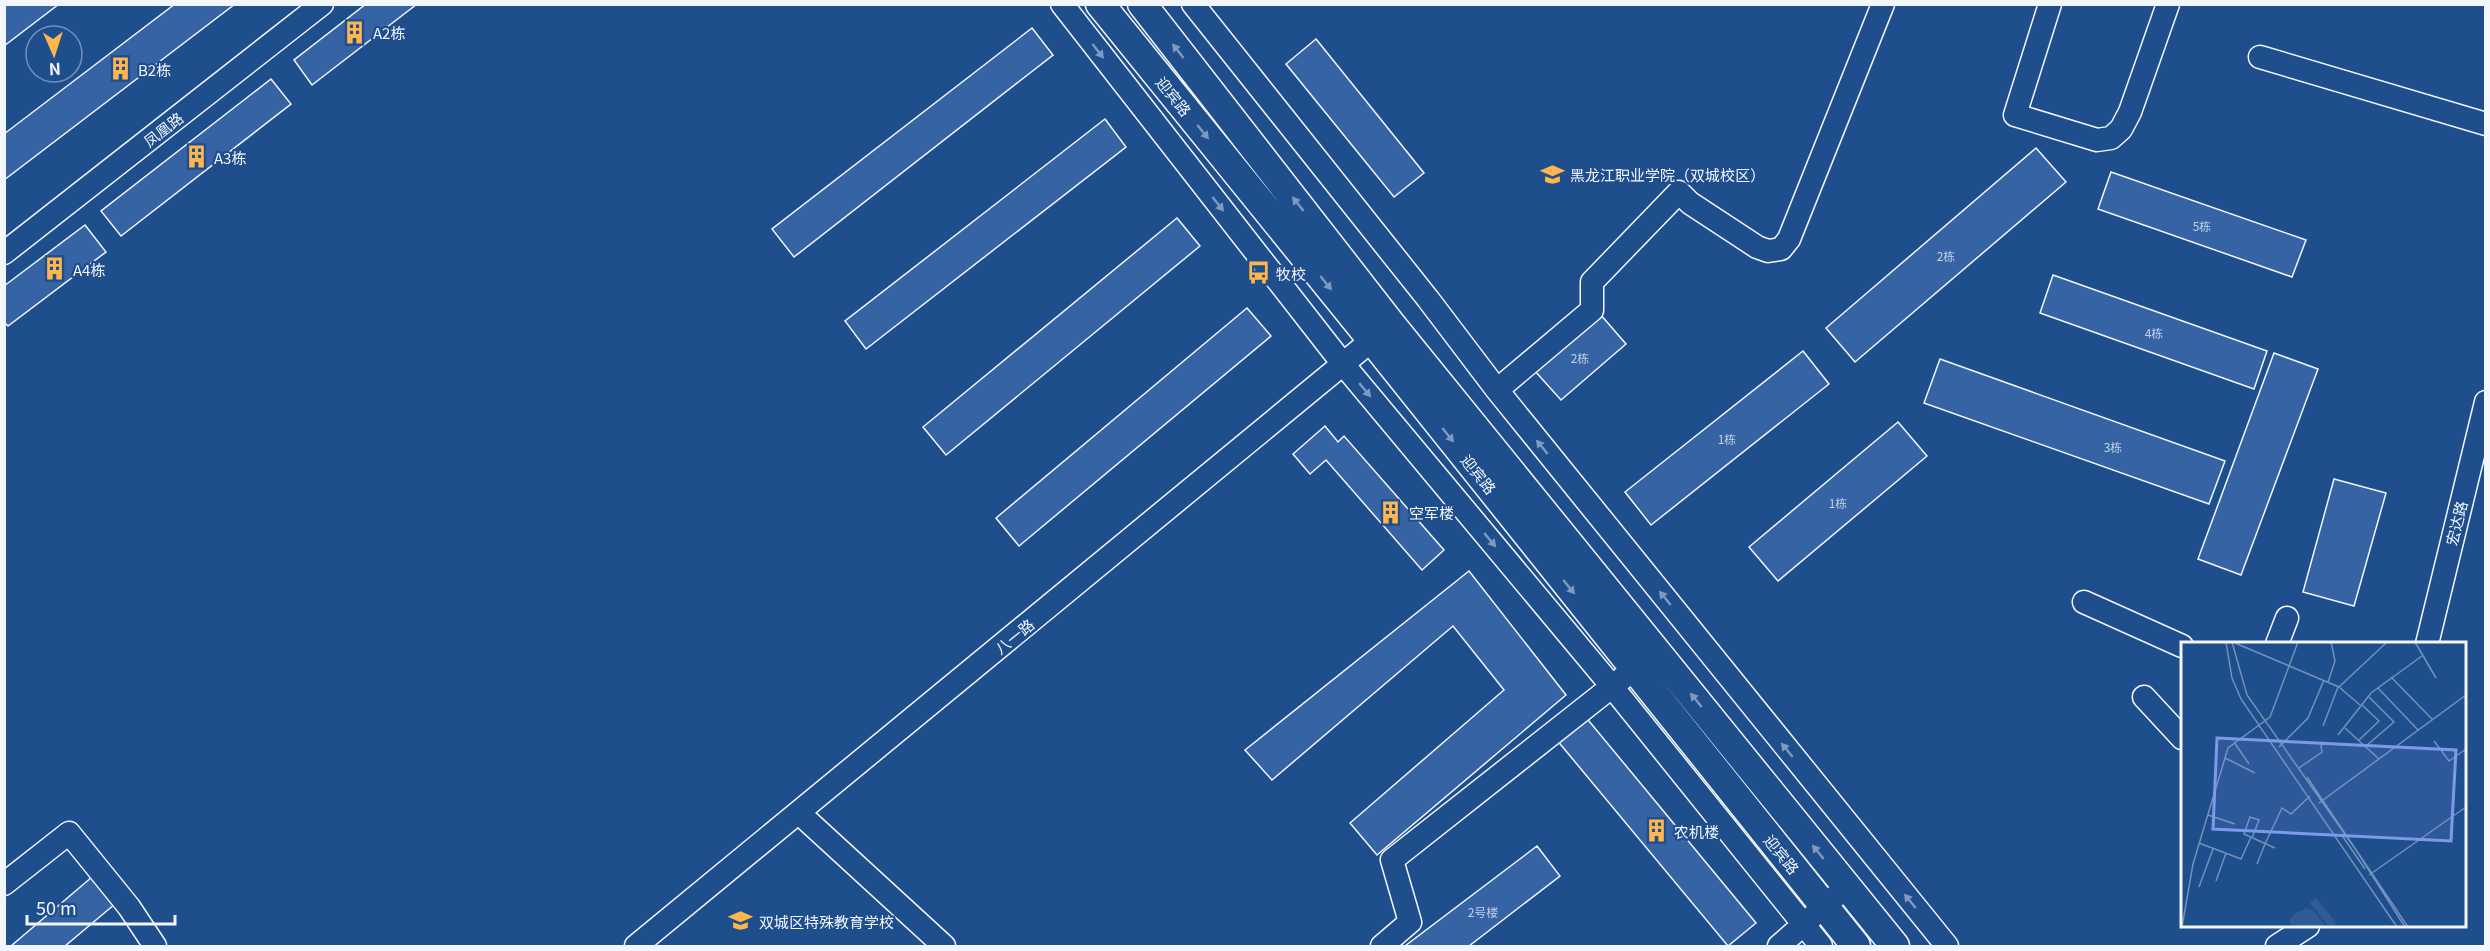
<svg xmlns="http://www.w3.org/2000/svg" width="2490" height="951" viewBox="0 0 2490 951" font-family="Georgia,'Noto Sans SC',serif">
<rect width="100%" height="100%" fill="#1f4e8c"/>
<path fill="#3563a3" stroke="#f2f6ff" stroke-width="1.5" d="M 4,4 L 59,4 L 4,46 Z
M 175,4 L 235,4 L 4,180 L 4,134 Z
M 366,4 L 417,4 L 312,85 L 294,60 Z
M 1032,28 L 1053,55 L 794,257 L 772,229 Z
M 1316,39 L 1424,173 L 1394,197 L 1286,64 Z
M 271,79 L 291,104 L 121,236 L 101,211 Z
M 1105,119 L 1126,147 L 866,349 L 845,321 Z
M 2036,148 L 2066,182 L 1855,362 L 1826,328 Z
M 2111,172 L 2306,240 L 2292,277 L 2098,209 Z
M 1177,218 L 1200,246 L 946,455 L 923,427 Z
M 85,225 L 106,252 L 8,326 L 4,322 L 4,286 Z
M 2053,275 L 2267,351 L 2254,389 L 2040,313 Z
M 1247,308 L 1271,336 L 1019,546 L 996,518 Z
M 1600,314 L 1626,344 L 1561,400 L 1534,370 Z
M 1803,351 L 1829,384 L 1651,525 L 1625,492 Z
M 2274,353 L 2318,369 L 2241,575 L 2198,559 Z
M 1940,359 L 2225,461 L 2209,504 L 1924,403 Z
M 1898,422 L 1927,456 L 1778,581 L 1749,547 Z
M 1325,426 L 1338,442 L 1344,436 L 1444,550 L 1422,570 L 1326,460 L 1310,474 L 1293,454 Z
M 2334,479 L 2386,493 L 2354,606 L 2303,592 Z
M 1469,571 L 1566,695 L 1377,855 L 1350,823 L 1504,690 L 1453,626 L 1272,780 L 1245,750 Z
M 1584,715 L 1756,923 L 1728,946 L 1556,739 Z
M 1537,846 L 1560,876 L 1469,946 L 1405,946 Z
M 92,877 L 115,904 L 65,946 L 11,946 Z"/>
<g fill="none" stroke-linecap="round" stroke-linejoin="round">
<defs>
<path id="minor" d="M 1062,4 L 1343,364 L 1610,684 L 1821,946
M 1193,4 L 1428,299 L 1497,390 L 1947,946
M 2050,4 L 2015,115 L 2097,140 L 2111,138 L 2121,129 L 2130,112 L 2168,4
M 2260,57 L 2486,124
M 4,253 L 322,4
M 1497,390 L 1592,310 L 1592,282 L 1679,192 L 1690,203 L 1757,247 L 1768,251 L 1781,249 L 1789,239 L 1883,4
M 2084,602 L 2182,646
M 2277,644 L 2287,618
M 2427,644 L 2486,402
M 2144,697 L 2182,738
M 799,813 L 944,946
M 4,884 L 69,833 L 129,907 L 155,946
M 636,946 L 1383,331
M 1382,946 L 1410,922 L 1392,860 L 1624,677
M 1779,946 L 1846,887
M 2277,946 L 2308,926"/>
<path id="major" d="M 1100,4 L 1372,340 L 1856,946
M 1142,4 L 1391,324 L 1895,946"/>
</defs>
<use href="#minor" stroke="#f2f6ff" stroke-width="25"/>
<use href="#major" stroke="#f2f6ff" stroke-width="31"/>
<use href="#minor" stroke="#1f4e8c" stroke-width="22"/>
<use href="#major" stroke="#1f4e8c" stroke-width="28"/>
</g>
<defs><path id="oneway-solid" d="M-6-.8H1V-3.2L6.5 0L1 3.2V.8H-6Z" transform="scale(1.5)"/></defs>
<g fill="#7e9ac0">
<use href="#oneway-solid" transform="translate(1098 51) rotate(52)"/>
<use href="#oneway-solid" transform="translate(1178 51) rotate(-128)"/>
<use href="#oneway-solid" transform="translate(1203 132) rotate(51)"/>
<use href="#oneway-solid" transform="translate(1218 204) rotate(52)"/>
<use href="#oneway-solid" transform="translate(1298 204) rotate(-128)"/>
<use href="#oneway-solid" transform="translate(1326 283) rotate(51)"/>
<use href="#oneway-solid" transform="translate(1365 390) rotate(50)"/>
<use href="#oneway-solid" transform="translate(1448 435) rotate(51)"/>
<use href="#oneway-solid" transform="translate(1542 447) rotate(-129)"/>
<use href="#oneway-solid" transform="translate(1490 540) rotate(50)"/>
<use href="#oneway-solid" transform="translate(1569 587) rotate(51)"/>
<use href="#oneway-solid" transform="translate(1665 598) rotate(-129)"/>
<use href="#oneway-solid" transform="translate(1696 700) rotate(-129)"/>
<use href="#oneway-solid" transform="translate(1787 750) rotate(-129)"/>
<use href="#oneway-solid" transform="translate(1818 852) rotate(-129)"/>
<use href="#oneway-solid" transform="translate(1910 901) rotate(-129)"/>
</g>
<defs>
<symbol id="building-bare" viewBox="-9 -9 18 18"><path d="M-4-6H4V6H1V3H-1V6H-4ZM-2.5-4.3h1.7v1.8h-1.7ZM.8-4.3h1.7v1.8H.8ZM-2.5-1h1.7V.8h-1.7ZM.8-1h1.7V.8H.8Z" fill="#ffb74d" stroke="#1f4e8c" stroke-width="2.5" paint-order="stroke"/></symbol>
<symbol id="university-bare" viewBox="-9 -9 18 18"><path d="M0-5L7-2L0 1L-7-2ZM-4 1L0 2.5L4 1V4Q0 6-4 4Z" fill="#ffb74d" stroke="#1f4e8c" stroke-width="2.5" paint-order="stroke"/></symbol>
<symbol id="bus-bare" viewBox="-9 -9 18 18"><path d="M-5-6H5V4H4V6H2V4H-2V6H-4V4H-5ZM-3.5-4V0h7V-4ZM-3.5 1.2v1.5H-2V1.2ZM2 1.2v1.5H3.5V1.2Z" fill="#ffb74d" stroke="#1f4e8c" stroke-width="2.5" paint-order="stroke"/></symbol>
<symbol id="school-bare" viewBox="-9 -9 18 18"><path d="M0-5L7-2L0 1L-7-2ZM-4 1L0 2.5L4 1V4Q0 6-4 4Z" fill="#ffb74d" stroke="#1f4e8c" stroke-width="2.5" paint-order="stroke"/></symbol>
</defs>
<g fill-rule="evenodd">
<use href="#building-bare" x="338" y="16" width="33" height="33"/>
<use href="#building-bare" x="104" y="52" width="33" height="33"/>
<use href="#building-bare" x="180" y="140" width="33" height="33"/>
<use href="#university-bare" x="1536" y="158" width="33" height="33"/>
<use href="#building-bare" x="38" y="252" width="33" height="33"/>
<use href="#bus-bare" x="1242" y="256" width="33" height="33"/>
<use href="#building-bare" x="1374" y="496" width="33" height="33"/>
<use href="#building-bare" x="1640" y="814" width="33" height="33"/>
<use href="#school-bare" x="724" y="904" width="33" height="33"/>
</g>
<g text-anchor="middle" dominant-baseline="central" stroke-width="4.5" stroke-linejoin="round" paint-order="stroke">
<g font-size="12" fill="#c3d1e8">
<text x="2202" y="225">5栋</text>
<text x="1946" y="255">2栋</text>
<text x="2154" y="332">4栋</text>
<text x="1580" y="357">2栋</text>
<text x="1727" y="438">1栋</text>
<text x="2113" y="446">3栋</text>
<text x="1838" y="502">1栋</text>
<text x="1483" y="911">2号楼</text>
</g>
<g font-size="15" fill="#f2f6ff" stroke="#1f4e8c" text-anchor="start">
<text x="373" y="32">A2栋</text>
<text x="138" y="69">B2栋</text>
<text x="214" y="157">A3栋</text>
<text x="1570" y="174">黑龙江职业学院（双城校区）</text>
<text x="73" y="269">A4栋</text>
<text x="1276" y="273">牧校</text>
<text x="1409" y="512">空军楼</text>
<text x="1674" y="831">农机楼</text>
<text x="759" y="921">双城区特殊教育学校</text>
</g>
<g font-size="15" fill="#f2f6ff" stroke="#1f4e8c">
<text transform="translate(1174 96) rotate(51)">迎宾路</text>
<text transform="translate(163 129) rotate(-38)">凤凰路</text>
<text transform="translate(1479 474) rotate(51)">迎宾路</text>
<text transform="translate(2456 523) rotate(-76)">宏达路</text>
<text transform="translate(1014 636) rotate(-39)">八一路</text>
<text transform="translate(1782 854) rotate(51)">迎宾路</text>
</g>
</g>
<g transform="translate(2181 642)">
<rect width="285" height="285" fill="#1f4e8c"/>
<path d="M 135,256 L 156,282 L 153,285 L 148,285 L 129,261 ZM 126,266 L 134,270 L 145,285 L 111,285 L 108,280 L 113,272 Z" fill="#305b95"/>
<path fill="none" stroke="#7391ba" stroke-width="1.5" d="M 45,0 L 51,36 L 60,57 L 216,285M 51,0 L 66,53 L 175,208 L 224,285M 234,0 L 255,36M 54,1 L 158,45 L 179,63M 210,35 L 252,78M 147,40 L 154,19 L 150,0M 158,45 L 206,0M 197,46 L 237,88M 142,84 L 157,45M 164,86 L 198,117M 157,93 L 190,51 L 241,14M 178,98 L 198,79 L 180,62M 253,99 L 268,119 L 285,107M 53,100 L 68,122M 185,104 L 213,80 L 187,54M 98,105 L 127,76 L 143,38M 44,116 L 74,131M 118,126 L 141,110 L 140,104 L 144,100M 126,135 L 227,285M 138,161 L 285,53M 27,173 L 54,182M 160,192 L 184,227M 71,196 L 78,178 L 69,175 L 63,192 L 94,206M 18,201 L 60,217 L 70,195M 84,202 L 101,166 L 110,172 L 129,154M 76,222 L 84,202M 188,233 L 285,165M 35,239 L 45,211M 18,245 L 32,207M 1,285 L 12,222 L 47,106 L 89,75 L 117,0"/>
<path fill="#7d9aea" fill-opacity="0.15" stroke="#7d9aea" stroke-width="3" d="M 36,96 L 275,108 L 270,199 L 32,187 Z"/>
<rect width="285" height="285" fill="none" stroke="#f2f6ff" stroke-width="3"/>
</g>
<rect width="2490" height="951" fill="none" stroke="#f2f6ff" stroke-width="12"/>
<g transform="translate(54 54) rotate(177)"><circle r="28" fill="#1f4e8c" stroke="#7391ba" stroke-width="1.5"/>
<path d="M0-4.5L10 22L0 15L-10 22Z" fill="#ffb74d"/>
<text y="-9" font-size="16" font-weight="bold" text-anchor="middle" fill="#f2f6ff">N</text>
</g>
<path d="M27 915v9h148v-9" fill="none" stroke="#f2f6ff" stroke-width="3"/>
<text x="36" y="915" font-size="18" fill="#f2f6ff" stroke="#1f4e8c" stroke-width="4.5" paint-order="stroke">50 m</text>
</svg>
